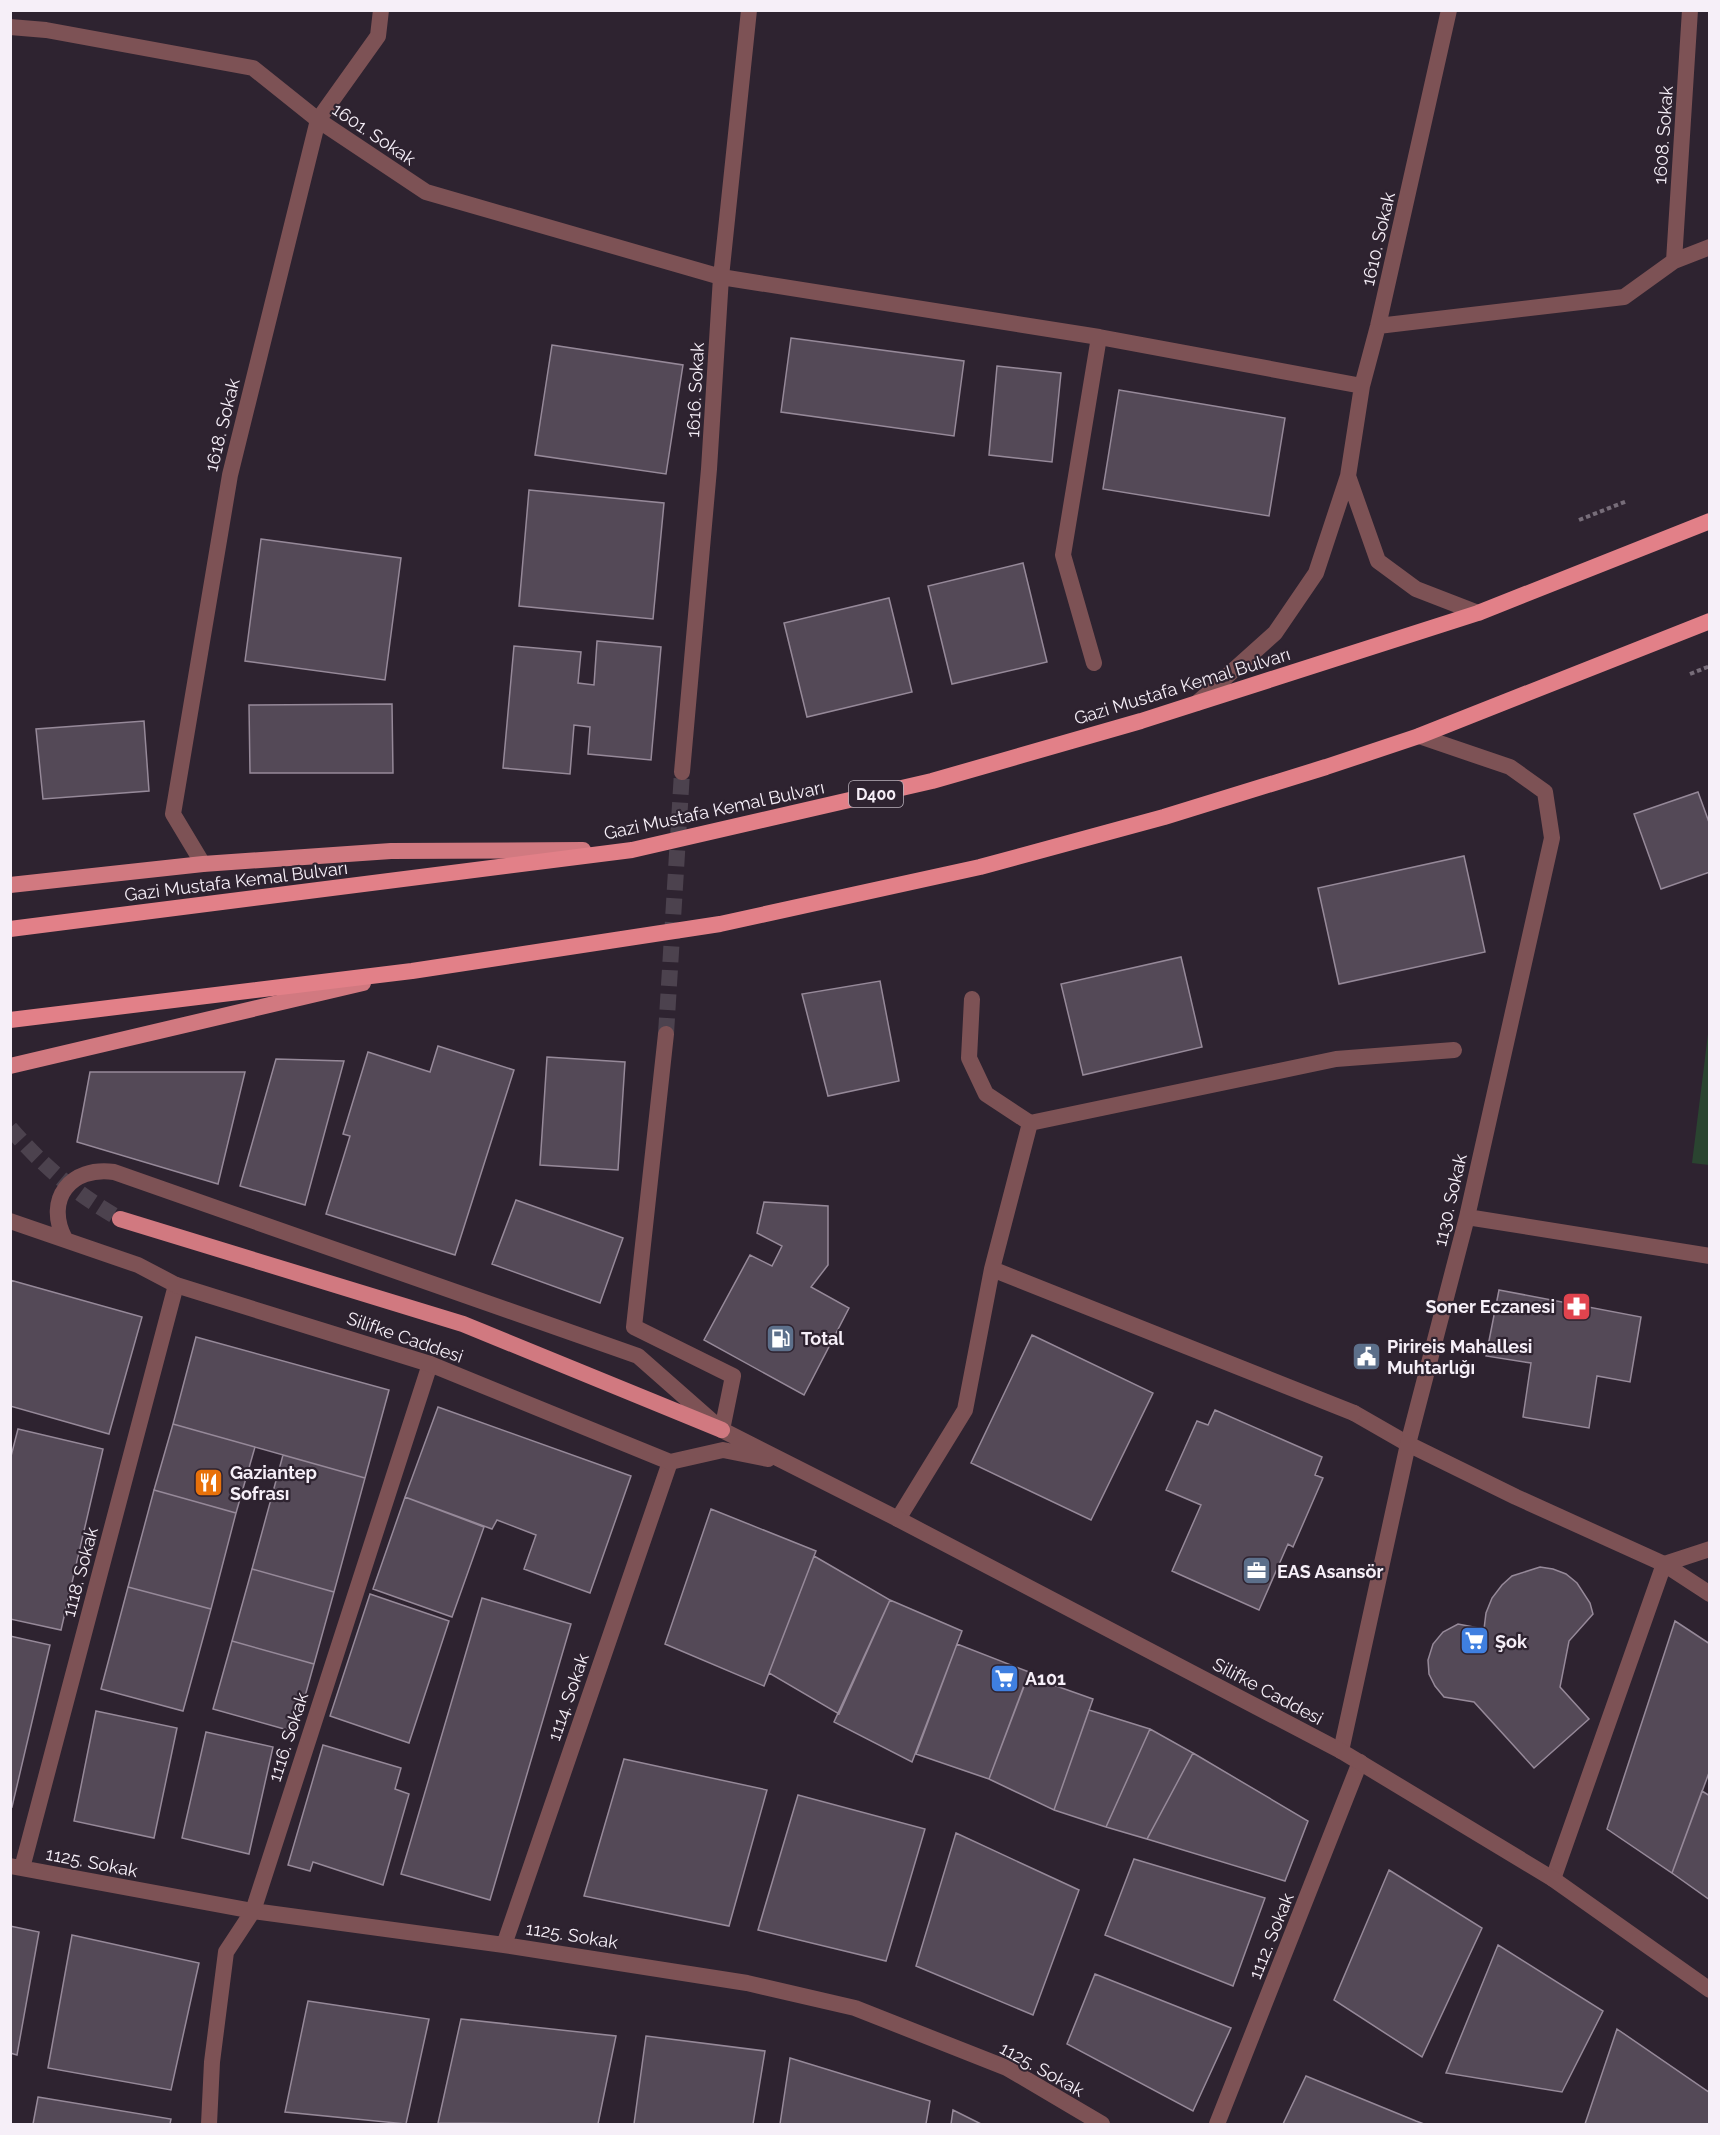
<svg xmlns="http://www.w3.org/2000/svg" width="1720" height="2135" viewBox="0 0 1720 2135" font-family="Raleway,sans-serif">
<rect width="100%" height="100%" fill="#2e2330"/>
<path fill="#2a4430" d="M 1709,1026 L 1709,1165 L 1692,1163 Z"/>
<path fill="#544957" stroke="#968999" stroke-width="1.5" d="M 791,338 L 964,361 L 954,436 L 781,412 Z
M 552,345 L 683,365 L 666,474 L 535,455 Z
M 997,366 L 1061,373 L 1052,462 L 989,455 Z
M 1119,390 L 1285,418 L 1269,516 L 1103,489 Z
M 529,490 L 664,503 L 653,619 L 519,606 Z
M 261,539 L 401,558 L 385,680 L 245,661 Z
M 1023,563 L 1047,662 L 952,684 L 928,586 Z
M 889,598 L 912,692 L 807,717 L 784,623 Z
M 597,641 L 661,647 L 651,760 L 588,754 L 590,727 L 574,725 L 570,774 L 503,768 L 514,646 L 581,652 L 578,683 L 594,685 Z
M 392,704 L 393,773 L 250,773 L 249,705 Z
M 144,721 L 149,791 L 43,799 L 36,729 Z
M 1698,792 L 1710,825 L 1710,872 L 1661,889 L 1634,814 Z
M 1464,856 L 1485,952 L 1339,984 L 1318,888 Z
M 1181,957 L 1202,1047 L 1083,1075 L 1061,984 Z
M 880,981 L 899,1081 L 828,1096 L 802,994 Z
M 438,1046 L 514,1070 L 455,1255 L 326,1214 L 350,1136 L 343,1134 L 368,1052 L 430,1072 Z
M 547,1057 L 625,1062 L 618,1170 L 540,1165 Z
M 276,1059 L 344,1061 L 305,1205 L 240,1186 Z
M 90,1072 L 245,1072 L 218,1184 L 77,1142 Z
M 516,1200 L 623,1238 L 600,1303 L 492,1264 Z
M 764,1202 L 828,1206 L 828,1265 L 811,1287 L 849,1308 L 804,1395 L 704,1340 L 750,1255 L 772,1266 L 782,1246 L 757,1233 Z
M 10,1280 L 142,1317 L 109,1434 L 10,1406 Z
M 1499,1290 L 1641,1317 L 1630,1382 L 1597,1376 L 1589,1428 L 1523,1417 L 1531,1363 L 1486,1356 Z
M 1032,1335 L 1153,1393 L 1091,1520 L 971,1463 Z
M 196,1337 L 389,1390 L 365,1478 L 173,1424 Z
M 438,1407 L 631,1476 L 590,1593 L 524,1569 L 536,1535 L 497,1520 L 492,1529 L 405,1497 Z
M 1215,1410 L 1322,1457 L 1315,1475 L 1323,1478 L 1293,1547 L 1288,1544 L 1259,1610 L 1172,1571 L 1201,1505 L 1166,1490 L 1197,1421 L 1208,1425 Z
M 173,1424 L 255,1447 L 236,1513 L 154,1490 Z
M 18,1429 L 103,1449 L 61,1630 L 10,1619 L 10,1460 Z
M 283,1455 L 365,1478 L 334,1592 L 252,1569 Z
M 154,1490 L 236,1513 L 211,1609 L 128,1587 Z
M 405,1497 L 484,1527 L 452,1617 L 373,1589 Z
M 711,1509 L 816,1551 L 764,1686 L 665,1644 Z
M 814,1556 L 890,1600 L 839,1714 L 769,1673 Z
M 1540,1567 L 1553,1569 L 1566,1574 L 1577,1583 L 1590,1603 L 1593,1614 L 1569,1641 L 1560,1687 L 1589,1719 L 1534,1768 L 1474,1702 L 1444,1697 L 1435,1686 L 1429,1674 L 1428,1660 L 1433,1644 L 1443,1632 L 1458,1624 L 1484,1629 L 1486,1613 L 1492,1598 L 1502,1585 L 1512,1576 Z
M 252,1569 L 334,1592 L 314,1664 L 232,1641 Z
M 128,1587 L 211,1609 L 183,1711 L 101,1689 Z
M 370,1594 L 449,1621 L 409,1743 L 330,1716 Z
M 482,1598 L 571,1624 L 490,1900 L 401,1874 Z
M 890,1600 L 962,1631 L 912,1762 L 834,1722 Z
M 1675,1621 L 1710,1644 L 1710,1770 L 1672,1873 L 1607,1829 Z
M 10,1636 L 50,1645 L 12,1807 L 10,1806 Z
M 232,1641 L 314,1664 L 295,1732 L 213,1709 Z
M 957,1644 L 1029,1672 L 989,1779 L 916,1754 Z
M 1028,1676 L 1093,1699 L 1054,1810 L 989,1779 Z
M 1089,1710 L 1150,1729 L 1106,1827 L 1054,1810 Z
M 96,1711 L 177,1728 L 154,1838 L 74,1821 Z
M 1150,1729 L 1193,1753 L 1147,1839 L 1106,1827 Z
M 206,1732 L 273,1747 L 249,1854 L 182,1838 Z
M 323,1745 L 401,1768 L 395,1789 L 409,1794 L 383,1885 L 313,1862 L 310,1871 L 288,1865 Z
M 1193,1753 L 1308,1821 L 1285,1881 L 1147,1839 Z
M 624,1759 L 767,1790 L 729,1926 L 584,1896 Z
M 1702,1791 L 1710,1796 L 1710,1900 L 1672,1873 Z
M 798,1795 L 925,1829 L 886,1961 L 758,1930 Z
M 956,1833 L 1079,1890 L 1033,2015 L 916,1966 Z
M 1134,1859 L 1265,1898 L 1233,1986 L 1105,1935 Z
M 1389,1870 L 1482,1928 L 1422,2057 L 1334,2000 Z
M 10,1926 L 39,1932 L 17,2055 L 10,2053 Z
M 72,1935 L 199,1963 L 171,2090 L 48,2068 Z
M 1498,1945 L 1603,2011 L 1562,2092 L 1446,2073 Z
M 1095,1974 L 1231,2028 L 1193,2111 L 1067,2044 Z
M 308,2001 L 429,2019 L 406,2124 L 285,2112 Z
M 461,2019 L 616,2036 L 598,2124 L 438,2123 Z
M 1617,2029 L 1710,2093 L 1710,2124 L 1585,2124 Z
M 646,2036 L 765,2051 L 753,2124 L 634,2124 Z
M 790,2058 L 930,2101 L 926,2124 L 780,2124 Z
M 1306,2076 L 1416,2121 L 1424,2124 L 1283,2124 Z
M 38,2097 L 171,2119 L 170,2124 L 33,2124 Z
M 953,2110 L 981,2124 L 951,2124 Z"/>
<g fill="none" stroke-linecap="round" stroke-linejoin="round">
<path stroke="#4c424e" stroke-width="16" stroke-dasharray="16 8" stroke-linecap="butt" d="M 666,1034 L 682,772"/>
<path stroke="#4c424e" stroke-width="16" stroke-dasharray="16 8" stroke-linecap="butt" d="M 10,1128 C 45,1168 75,1193 120,1219"/>
<path stroke="#776d79" stroke-width="4" stroke-dasharray="4.5 3" stroke-linecap="butt" d="M 1579,520 L 1627,501
M 1690,674 L 1710,666"/>
<path stroke="#7d5255" stroke-width="16" d="M 666,1034 L 634,1327 L 733,1376 L 722,1430
M 1354,1413 L 1408,1444"/>
<path stroke="#7d5255" stroke-width="16" d="M 10,27 L 46,30 L 253,68 L 318,120 L 426,192 L 721,277 L 1099,337 L 1362,386
M 1674,261 L 1690,10
M 1378,326 L 1624,297 L 1674,261 L 1710,247
M 1348,476 L 1378,561 L 1416,589 L 1478,613
M 1094,663 L 1063,555 L 1099,337
M 1197,703 L 1275,633 L 1316,573 L 1348,476 L 1362,386 L 1378,326 L 1449,10
M 682,772 L 709,469 L 721,277 L 749,10
M 203,864 L 173,814 L 230,475 L 318,120 L 378,36 L 381,10
M 972,999 L 969,1058 L 986,1094 L 1030,1123 L 1336,1059 L 1454,1050
M 1467,1217 L 1710,1256
M 992,1269 L 1354,1413
M 1408,1444 L 1516,1497 L 1664,1564 L 1710,1594
M 898,1519 L 965,1410 L 992,1269 L 1030,1123
M 1341,1751 L 1408,1444 L 1467,1217 L 1552,838 L 1545,792 L 1510,767 L 1419,736
M 10,1866 L 253,1911 L 504,1945 L 747,1983 L 855,2008 L 1007,2068 L 1102,2124
M 22,1868 L 176,1285
M 1553,1879 L 1664,1564 L 1710,1549
M 504,1945 L 670,1462
M 209,2124 L 212,2062 L 226,1952 L 253,1911 L 430,1364
M 1217,2124 L 1360,1762"/>
<path stroke="#7d5255" stroke-width="16" d="M 10,1221 L 138,1265 L 176,1285 L 430,1364 L 670,1462 L 723,1450 L 768,1459
M 65,1239 C 44,1199 71,1166 114,1172 L 638,1356 L 722,1430 L 898,1519 L 1341,1751 L 1553,1879 L 1710,1990"/>
<path stroke="#d17980" stroke-width="16" d="M 10,885 L 203,864 L 391,851 L 583,850
M 10,1066 L 363,983
M 120,1219 L 463,1324 L 722,1430"/>
<path stroke="#e28088" stroke-width="16" d="M 10,929 L 632,850 L 932,781 L 1141,721 L 1478,613 L 1710,521
M 10,1020 L 412,971 L 720,924 L 980,867 L 1164,817 L 1326,767 L 1419,736 L 1710,621"/>
</g>
<defs>
<symbol id="pharmacy-square" viewBox="-11 -11 22 22"><rect x="-9" y="-9" width="18" height="18" rx="4" fill="#e0444e" stroke="#2e2330"/><path d="M-2-6h4v4h4v4h-4v4h-4v-4h-4v-4h4Z" fill="#fff"/></symbol>
<symbol id="fuel-square" viewBox="-11 -11 22 22"><rect x="-9" y="-9" width="18" height="18" rx="4" fill="#5c6f8a" stroke="#2e2330"/><path d="M-5.5-6h7V0h2V4h1.3V-2.5L3-4.5l.8-.8L6-3V5H2.5V1h-1V6h-7ZM-4.2-4.7v3.2H.2V-4.7Z" fill="#fff"/></symbol>
<symbol id="civic-square" viewBox="-11 -11 22 22"><rect x="-9" y="-9" width="18" height="18" rx="4" fill="#5c6f8a" stroke="#2e2330"/><path d="M-.6-6.5H3V-4.5H.6V-3L4-1V1h2V6H-6V1h2V-1L-.6-3ZM-1.2 2.5V6h2.4V2.5Z" fill="#fff"/></symbol>
<symbol id="restaurant-square" viewBox="-11 -11 22 22"><rect x="-9" y="-9" width="18" height="18" rx="4" fill="#e8710a" stroke="#2e2330"/><path d="M-5-6h1v4h1v-4h1v4h1v-4h1v5L-1.5 .5V6h-2V.5L-5-1ZM5-6V6H3V1.5H1.5Q1.5-4 5-6Z" fill="#fff"/></symbol>
<symbol id="office-square" viewBox="-11 -11 22 22"><rect x="-9" y="-9" width="18" height="18" rx="4" fill="#5c6f8a" stroke="#2e2330"/><path d="M-6-3h4V-5.5h4V-3h4V5H-6ZM-1-4.5V-3h2v-1.5ZM-6 0V1H6V0Z" fill="#fff"/></symbol>
<symbol id="supermarket-square" viewBox="-11 -11 22 22"><rect x="-9" y="-9" width="18" height="18" rx="4" fill="#3f7fe0" stroke="#2e2330"/><path d="M-6-5.5h2.5l.6 2H6L4.5 2H-2.5L-4.4-4H-6ZM-1.5 3.2a1.3 1.3 0 1 0 .1 0ZM3 3.2a1.3 1.3 0 1 0 .1 0Z" fill="#fff"/></symbol>
</defs>
<g fill-rule="evenodd">
<use href="#pharmacy-square" x="1560" y="1290" width="33" height="33"/>
<use href="#fuel-square" x="764" y="1322" width="33" height="33"/>
<use href="#civic-square" x="1350" y="1340" width="33" height="33"/>
<use href="#restaurant-square" x="192" y="1466" width="33" height="33"/>
<use href="#office-square" x="1240" y="1554" width="33" height="33"/>
<use href="#supermarket-square" x="1458" y="1624" width="33" height="33"/>
<use href="#supermarket-square" x="988" y="1662" width="33" height="33"/>
</g>
<g text-anchor="middle" dominant-baseline="central" stroke-width="4.5" stroke-linejoin="round" paint-order="stroke">
<rect fill="#2e2330" stroke="#bab2bc" stroke-width="1.5" x="849" y="781" width="54" height="26" rx="4.5"/>
<g font-size="16" font-weight="bold" fill="#f6eff8">
<text x="876" y="794">D400</text>
</g>
<g font-size="18" fill="#f6eff8" stroke="#2e2330">
<text transform="translate(374 134) rotate(34)">1601. Sokak</text>
<text transform="translate(1663 135) rotate(-86)">1608. Sokak</text>
<text transform="translate(1378 239) rotate(-77)">1610. Sokak</text>
<text transform="translate(695 390) rotate(-87)">1616. Sokak</text>
<text transform="translate(222 425) rotate(-76)">1618. Sokak</text>
<text transform="translate(1182 686) rotate(-17)">Gazi Mustafa Kemal Bulvarı</text>
<text transform="translate(714 810) rotate(-12)">Gazi Mustafa Kemal Bulvarı</text>
<text transform="translate(236 881) rotate(-7)">Gazi Mustafa Kemal Bulvarı</text>
<text transform="translate(1450 1200) rotate(-77)">1130. Sokak</text>
<text transform="translate(405 1337) rotate(19)">Silifke Caddesi</text>
<text transform="translate(80 1572) rotate(-75)">1118. Sokak</text>
<text transform="translate(1268 1691) rotate(28)">Silifke Caddesi</text>
<text transform="translate(568 1697) rotate(-71)">1114. Sokak</text>
<text transform="translate(288 1737) rotate(-72)">1116. Sokak</text>
<text transform="translate(92 1862) rotate(11)">1125. Sokak</text>
<text transform="translate(572 1935) rotate(9)">1125. Sokak</text>
<text transform="translate(1271 1936) rotate(-68)">1112. Sokak</text>
<text transform="translate(1042 2069) rotate(29)">1125. Sokak</text>
</g>
<g font-size="18" font-weight="bold" fill="#f6eff8" stroke="#2e2330" text-anchor="start">
<text x="1555" y="1306" text-anchor="end">Soner Eczanesi</text>
<text x="801" y="1338">Total</text>
<text x="1387" y="1346">Pirireis Mahallesi<tspan x="1387" dy="21">Muhtarlığı</tspan></text>
<text x="230" y="1472">Gaziantep<tspan x="230" dy="21">Sofrası</tspan></text>
<text x="1277" y="1571">EAS Asansör</text>
<text x="1495" y="1641">Şok</text>
<text x="1025" y="1678">A101</text>
</g>
</g>
<rect width="1720" height="2135" fill="none" stroke="#f6eff8" stroke-width="24"/>
</svg>
